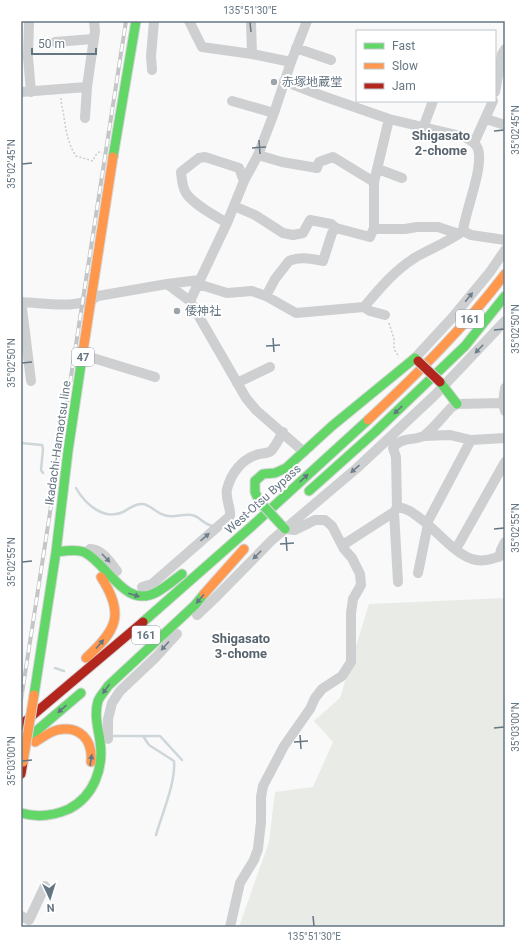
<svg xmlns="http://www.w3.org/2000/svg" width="526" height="948" viewBox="0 0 526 948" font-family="Roboto,'Noto Sans JP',sans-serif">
<rect width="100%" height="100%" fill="#f9f9f9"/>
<path fill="#e8ebe6" d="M 505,598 L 505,927 L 239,927 L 269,842 L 275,792 L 313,787 L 333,742 L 314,721 L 340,698 L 369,604 Z"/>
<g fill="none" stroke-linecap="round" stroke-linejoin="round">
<path stroke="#ced6d9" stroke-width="2.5" d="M 21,443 L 42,445 L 43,449 L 41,470 L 43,473
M 76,488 C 85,504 104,521 123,512 C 129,509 135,503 143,504 C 150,505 157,513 164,515 C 174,519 185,512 195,516 C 202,519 203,524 213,526
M 55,668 L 64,671
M 113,736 L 160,736 L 182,760
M 143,736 L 149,745 L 174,761 C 176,782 162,814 156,835"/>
<defs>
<path id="fast" d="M 113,157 L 136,21
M 440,382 L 457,404
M 309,491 L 375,432 L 465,346 L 505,296
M 259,501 L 255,492 L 255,481 L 263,474 L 275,473 L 286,468 L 332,426 L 415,358 L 418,361
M 56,552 C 65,551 75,549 84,552 C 108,564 125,610 157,592 C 166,587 174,580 182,574
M 143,622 L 252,526 L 368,420
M 34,695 L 56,552 L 68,451 L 83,351
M 21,744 L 81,693
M 21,813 C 38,818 53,816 69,809 C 94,796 104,768 100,741 C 98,728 94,714 98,701 C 100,696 105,691 108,686 L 195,605 L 204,594"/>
<path id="slow" d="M 83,351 L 113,157
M 368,420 C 417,374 464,328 505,274
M 204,594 L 244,549
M 86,658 C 117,630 125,614 101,577
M 35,742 C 42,738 49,732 57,730 C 80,725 93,740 91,762"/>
<path id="jam" d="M 21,725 L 143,622
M 21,774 L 23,762"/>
</defs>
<use href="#fast" stroke="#d5d6d7" stroke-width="11"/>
<use href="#slow" stroke="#d5d6d7" stroke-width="11"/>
<use href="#jam" stroke="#d5d6d7" stroke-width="11"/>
<path stroke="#cbcccd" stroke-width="1.5" stroke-dasharray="2 2" stroke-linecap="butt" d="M 61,98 C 61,105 63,110 64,117 C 66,131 68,144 76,156 L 93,161 L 95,156 L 99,152 L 102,153
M 389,323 L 394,339 L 394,349 L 399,357"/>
<path stroke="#cecfd0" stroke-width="10" d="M 189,21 L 202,47 L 252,54 L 291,62
M 29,23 L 28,57 L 31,92
M 251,23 L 252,54
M 55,42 L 93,39
M 296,48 L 331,60
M 152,70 L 151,56 L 154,21
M 87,87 L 95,31 L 94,21
M 21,92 L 87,87 L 85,118
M 495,92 L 502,54 L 505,49
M 232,101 L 274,113
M 486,119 L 505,125
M 423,128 L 433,101
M 474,143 L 493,101
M 258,155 L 282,162 L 317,168 L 319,162 L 333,157 L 374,182 L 374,228 L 376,229 L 405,229 L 417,227 L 438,227 L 459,234
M 378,169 L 402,178
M 374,182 L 389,119
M 234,206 L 255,215 L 283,233 L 293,235 L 303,233 L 310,220 L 331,224 L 336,228
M 227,223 C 215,216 193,204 186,193 C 182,187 182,179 181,172 L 199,158 L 205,157 L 239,168 L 244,181
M 463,231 L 471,235 L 505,240
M 167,284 L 199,280
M 198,284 L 227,293 L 252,291 L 266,296 L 296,313 L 364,307 C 380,288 395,270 416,257 C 432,248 448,242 463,231 C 465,211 484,168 478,149 C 476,143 470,140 465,137 L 389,119 L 320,95 L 284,81
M 266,296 L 275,279 L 289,261 C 300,256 312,259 323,261 L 332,233 L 336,228 L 370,237 L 374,228
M 21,302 C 46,303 77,310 98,296 L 167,284 L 190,301
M 23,302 L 22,308 L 31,381
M 364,307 L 370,311 L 385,315
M 83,355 L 155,377
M 415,358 L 452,318 L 490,272 L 505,250
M 237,383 L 270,367
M 505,388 L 503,403 L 505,411
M 424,436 L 450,435 L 471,440 L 505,438
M 304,452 L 256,410 L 246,398 L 190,301 L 227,223 L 244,181 L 258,155 L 274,113 L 291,62 L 307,21
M 397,507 C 407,508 413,513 421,519 C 436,530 455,554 472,559 C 483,563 495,558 505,554
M 394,512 L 398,582
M 427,523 L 471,440
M 342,542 L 346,543 L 394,512 L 397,507 L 396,457 L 393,448 C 403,435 415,442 425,435 C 435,427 443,416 452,407 L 457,404 L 503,403
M 90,549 C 102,549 110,562 117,571
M 456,549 L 505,462
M 499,557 L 501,550 L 505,542
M 418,573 L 428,524
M 142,587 L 152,584 L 230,516 C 231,507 225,499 227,489 C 231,474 241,460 256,455 C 261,453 267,454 271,451 C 276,446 279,438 283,432
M 197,615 L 217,596 L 272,540 L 357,468 L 435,395 L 505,321
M 108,739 L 108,719 L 112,703 L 120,691 L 156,657 L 177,634
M 21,916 L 29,920 L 45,886
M 230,927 L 240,883 L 254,860 L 258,849 L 261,822 L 261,797 L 263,786 L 284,746 L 310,709 L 315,698 L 322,689 L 342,676 L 351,662 L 351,613 L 353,599 L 361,585 L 360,574 L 352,558 L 344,549 L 332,526 L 325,520 L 315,520 L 295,530 L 285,529"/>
<use href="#fast" stroke="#63d668" stroke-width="9"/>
<use href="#slow" stroke="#ff974d" stroke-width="9"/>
<use href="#jam" stroke="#b3261e" stroke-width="9"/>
<defs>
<path id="rail" d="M 21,700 L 126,21"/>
</defs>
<use href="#rail" stroke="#c3c5c6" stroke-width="4"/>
<use href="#rail" stroke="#fff" stroke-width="2.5" stroke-dasharray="8" stroke-linecap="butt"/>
<defs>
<path id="fast-bridge" d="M 259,501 L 285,529"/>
<path id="slow-bridge" d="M 23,762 L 34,695"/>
<path id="jam-bridge" d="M 418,361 L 440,382"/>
</defs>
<use href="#fast-bridge" stroke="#d5d6d7" stroke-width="11" stroke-linecap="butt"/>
<use href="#slow-bridge" stroke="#d5d6d7" stroke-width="11" stroke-linecap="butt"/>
<use href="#jam-bridge" stroke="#d5d6d7" stroke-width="11" stroke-linecap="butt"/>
<use href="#fast-bridge" stroke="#63d668" stroke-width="9"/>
<use href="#slow-bridge" stroke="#ff974d" stroke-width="9"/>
<use href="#jam-bridge" stroke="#b3261e" stroke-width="9"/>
</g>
<defs><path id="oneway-solid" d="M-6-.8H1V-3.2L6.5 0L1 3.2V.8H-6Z"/></defs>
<g fill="#707f8b">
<use href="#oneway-solid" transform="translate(469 297) rotate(-51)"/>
<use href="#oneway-solid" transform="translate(479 349) rotate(134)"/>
<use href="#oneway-solid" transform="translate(355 469) rotate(139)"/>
<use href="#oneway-solid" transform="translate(205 537) rotate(-41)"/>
<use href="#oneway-solid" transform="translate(257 555) rotate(135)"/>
<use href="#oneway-solid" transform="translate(106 558) rotate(46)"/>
<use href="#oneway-solid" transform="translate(165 646) rotate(132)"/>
</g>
<g fill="#657683">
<use href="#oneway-solid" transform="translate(398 410) rotate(136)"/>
<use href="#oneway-solid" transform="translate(304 478) rotate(-43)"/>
<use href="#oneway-solid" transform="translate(134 595) rotate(18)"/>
<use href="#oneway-solid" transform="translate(200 599) rotate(131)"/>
<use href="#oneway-solid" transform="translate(100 644) rotate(-50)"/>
<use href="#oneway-solid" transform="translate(106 689) rotate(126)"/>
<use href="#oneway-solid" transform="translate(62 709) rotate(139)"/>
<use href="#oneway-solid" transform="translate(91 760) rotate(-81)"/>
</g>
<path fill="none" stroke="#657683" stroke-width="1.5" d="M 250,22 L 251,32M 494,131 L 504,130M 259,140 L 260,154M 252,148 L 266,147M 22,164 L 32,163M 494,330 L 504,329M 273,338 L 274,352M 266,346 L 280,345M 22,363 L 32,362M 494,529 L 504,528M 286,537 L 287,551M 280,544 L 294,543M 22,562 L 32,561M 494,728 L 504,727M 300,735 L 301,749M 294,742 L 308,741M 22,761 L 32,760M 313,916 L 314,926"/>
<g fill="#99a4ac" stroke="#fff" stroke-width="1.5">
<circle cx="274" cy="82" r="4"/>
<circle cx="177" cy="311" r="4"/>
</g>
<g text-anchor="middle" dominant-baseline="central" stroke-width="4" stroke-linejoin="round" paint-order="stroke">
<g fill="#fff" stroke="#939fa8" stroke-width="1">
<rect x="456" y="310" width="28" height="18" rx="3"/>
<rect x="72" y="348" width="22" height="18" rx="3"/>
<rect x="132" y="626" width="28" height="18" rx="3"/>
</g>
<g font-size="11" font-weight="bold" fill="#657683">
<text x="470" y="319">161</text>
<text x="83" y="357">47</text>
<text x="146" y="635">161</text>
</g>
<g font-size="12" fill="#657683" stroke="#fff" text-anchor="start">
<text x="282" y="82">赤塚地蔵堂</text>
<text x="185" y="311">倭神社</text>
</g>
<g font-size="12" fill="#657683" stroke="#fff">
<text transform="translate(58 443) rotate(-82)">Ikadachi-Hamaotsu line</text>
<text transform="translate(263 499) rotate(-42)">West-Otsu Bypass</text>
</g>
<g font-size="13" font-weight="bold" fill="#57646e" stroke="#fff">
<text x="441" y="135">Shigasato<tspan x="441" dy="15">2-chome</tspan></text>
<text x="241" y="638">Shigasato<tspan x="241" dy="15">3-chome</tspan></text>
</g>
</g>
<rect width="526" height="948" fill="none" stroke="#ffffff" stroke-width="44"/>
<rect x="356" y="30" width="140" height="72" fill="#ffffff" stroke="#c1c8cd"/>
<rect x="364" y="43" width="20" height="6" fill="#63d668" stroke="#c1c8cd"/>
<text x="392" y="50" font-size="12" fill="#657683">Fast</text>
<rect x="364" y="63" width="20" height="6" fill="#ff974d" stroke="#c1c8cd"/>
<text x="392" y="70" font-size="12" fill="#657683">Slow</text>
<rect x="364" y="83" width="20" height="6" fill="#b3261e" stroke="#c1c8cd"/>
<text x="392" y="90" font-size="12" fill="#657683">Jam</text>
<g transform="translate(50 898) rotate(176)" stroke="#ffffff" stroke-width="3" paint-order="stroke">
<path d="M0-3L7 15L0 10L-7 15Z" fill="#657683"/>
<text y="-6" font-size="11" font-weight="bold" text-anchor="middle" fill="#657683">N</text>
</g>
<path d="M32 48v6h64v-6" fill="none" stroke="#657683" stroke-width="2"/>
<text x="38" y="48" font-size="12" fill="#657683" stroke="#ffffff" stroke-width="3" paint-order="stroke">50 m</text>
<rect x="22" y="22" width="482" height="904" fill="none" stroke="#657683" stroke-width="1.5"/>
<g font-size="10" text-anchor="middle" fill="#657683">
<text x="250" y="14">135°51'30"E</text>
<text transform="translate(515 130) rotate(-90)" y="4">35°02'45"N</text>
<text transform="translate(11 164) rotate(-90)" y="4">35°02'45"N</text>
<text transform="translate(515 329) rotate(-90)" y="4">35°02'50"N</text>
<text transform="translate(11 363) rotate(-90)" y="4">35°02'50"N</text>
<text transform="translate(515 528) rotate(-90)" y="4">35°02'55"N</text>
<text transform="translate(11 562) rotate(-90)" y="4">35°02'55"N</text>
<text transform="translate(515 727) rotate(-90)" y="4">35°03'00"N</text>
<text transform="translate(11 761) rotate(-90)" y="4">35°03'00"N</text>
<text x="314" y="940">135°51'30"E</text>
</g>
</svg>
